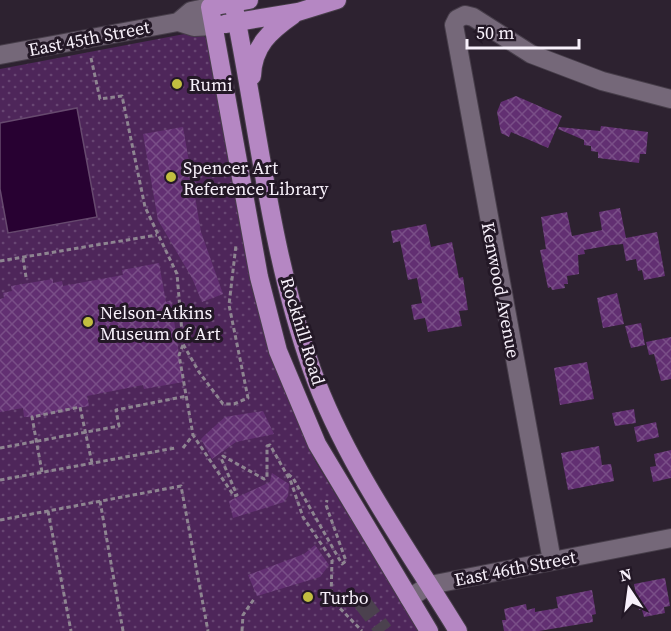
<svg xmlns="http://www.w3.org/2000/svg" width="671" height="631" viewBox="0 0 671 631" font-family="'Source Serif 4',serif">
<defs>
<pattern id="park-dots" width="8" height="8" patternUnits="userSpaceOnUse" patternTransform="scale(1.5)"><rect width="8" height="8" fill="#4e265a"/><path d="M2 2h.1M6 6h.1" fill="none" stroke="#684673" stroke-width="1.8" stroke-linecap="round"/></pattern>
<pattern id="building-cross-hatch" width="8" height="8" patternUnits="userSpaceOnUse" patternTransform="scale(1.5)"><rect width="8" height="8" fill="#622f72"/><path d="M0 0l8 8M0 8l8-8" fill="none" stroke="#794e87"/></pattern>
</defs>
<rect width="100%" height="100%" fill="#2d2230"/>
<path fill="url(#park-dots)" d="M 195,32 L 201,33 L 208,40 L 266,334 L 285,391 L 314,459 L 419,631 L 0,631 L 0,69 Z"/>
<path fill="#280132" stroke="#66496e" stroke-width="1.5" d="M 77,108 L 97,217 L 8,233 L 0,189 L 0,123 Z"/>
<path fill="url(#building-cross-hatch)" d="M 516,96 L 562,116 L 548,148 L 511,132 L 509,137 L 501,133 L 497,112 L 501,102 Z
M 601,126 L 648,132 L 646,154 L 640,154 L 639,163 L 598,158 L 598,152 L 591,151 L 591,146 L 584,145 L 584,140 L 558,129 L 559,127 L 600,131 Z
M 183,127 L 201,232 L 223,294 L 202,302 L 192,278 L 158,220 L 143,134 Z
M 620,208 L 626,238 L 657,232 L 665,276 L 644,280 L 642,270 L 638,271 L 636,259 L 626,261 L 623,244 L 612,245 L 584,250 L 585,254 L 578,255 L 579,274 L 567,276 L 568,284 L 564,284 L 565,288 L 552,290 L 551,287 L 548,288 L 540,250 L 546,249 L 541,217 L 567,212 L 572,236 L 602,230 L 599,212 Z
M 426,224 L 431,247 L 452,242 L 459,278 L 463,277 L 468,310 L 459,311 L 462,326 L 428,332 L 425,318 L 414,320 L 411,305 L 422,303 L 417,278 L 408,280 L 400,241 L 393,243 L 391,231 Z
M 159,263 L 166,302 L 171,300 L 183,382 L 144,389 L 143,385 L 87,396 L 89,406 L 32,417 L 24,417 L 23,408 L 0,412 L 0,299 L 4,298 L 3,293 L 12,291 L 11,286 L 53,279 L 53,283 L 62,281 L 63,286 L 123,275 L 122,270 Z
M 617,293 L 624,324 L 603,328 L 597,298 Z
M 641,323 L 645,345 L 631,348 L 625,326 Z
M 671,337 L 671,379 L 661,381 L 654,354 L 649,355 L 646,342 Z
M 587,362 L 594,399 L 560,405 L 554,368 Z
M 634,409 L 636,423 L 615,426 L 612,413 Z
M 263,411 L 274,434 L 236,442 L 212,459 L 201,439 L 205,435 L 225,417 Z
M 656,422 L 659,437 L 637,442 L 634,427 Z
M 599,446 L 602,465 L 611,464 L 614,481 L 568,490 L 561,453 Z
M 671,450 L 671,478 L 653,482 L 650,467 L 656,466 L 654,454 Z
M 272,473 L 289,484 L 288,496 L 284,502 L 233,518 L 229,501 L 270,482 Z
M 315,545 L 329,565 L 320,577 L 257,596 L 248,575 L 304,554 Z
M 665,578 L 670,606 L 664,607 L 665,613 L 644,617 L 642,610 L 639,610 L 634,584 Z
M 592,590 L 596,614 L 592,615 L 593,622 L 539,631 L 504,631 L 502,620 L 506,620 L 504,609 L 526,604 L 527,610 L 535,608 L 535,612 L 558,608 L 556,597 Z"/>
<g fill="none" stroke-linecap="round" stroke-linejoin="round">
<path stroke="#4b414e" stroke-width="18" stroke-dasharray="18 9" stroke-linecap="butt" d="M 362,602 L 384,631"/>
<defs>
<path id="minor" d="M 178,22 L 191,11 L 210,7 L 209,0
M 0,55 L 178,22 L 194,27 L 214,26
M 552,561 L 454,25 L 457,19 L 465,15 L 473,17 L 531,54 L 602,81 L 671,99
M 409,598 L 430,585 L 671,538"/>
<path id="major" d="M 249,0 L 210,7 L 259,277 L 278,351 L 317,444 L 429,631
M 233,2 C 258,124 270,252 312,370 C 346,464 406,546 458,631
M 225,24 L 298,12 L 337,0
M 252,76 C 253,46 270,31 293,15"/>
</defs>
<use href="#minor" stroke="#473e4a" stroke-width="20"/>
<use href="#major" stroke="#473e4a" stroke-width="20"/>
<path stroke="#8e8591" stroke-width="3" stroke-dasharray="4.5 3" stroke-linecap="butt" d="M 91,58 L 100,99 L 122,96 L 145,207 L 177,274 L 183,344 L 199,372 L 223,404 L 234,404 L 248,398 L 229,305 L 236,245
M 23,258 L 26,277
M 0,261 L 157,235
M 183,345 L 179,355 L 193,435
M 0,448 L 119,426 L 116,410 L 187,396
M 183,448 L 193,435 L 234,496 L 237,495 L 221,458 L 223,456 L 264,479 L 267,478 L 267,446 L 270,445 L 291,482 L 303,517 L 332,560 L 331,599 L 362,631
M 42,472 L 32,417 L 80,407 L 92,463
M 288,474 L 293,478 L 342,564 L 346,561 L 326,505 L 327,500
M 0,480 L 175,448
M 100,501 L 123,631
M 48,511 L 71,631
M 0,520 L 181,486 L 208,631
M 242,631 L 243,615 L 254,599"/>
<use href="#minor" stroke="#756879" stroke-width="18"/>
<use href="#major" stroke="#b587c3" stroke-width="18"/>
</g>
<g fill="#c1be40" stroke="#231826" stroke-width="2">
<circle cx="177" cy="84" r="6"/>
<circle cx="171" cy="177" r="6"/>
<circle cx="88" cy="322" r="6"/>
<circle cx="308" cy="597" r="6"/>
</g>
<g text-anchor="middle" dominant-baseline="central" stroke-width="6" stroke-linejoin="round" paint-order="stroke">
<g font-size="18" fill="#f8f1fb" stroke="#231826">
<text transform="translate(89 38) rotate(-11)">East 45th Street</text>
<text transform="translate(501 290) rotate(79)">Kenwood Avenue</text>
<text transform="translate(303 331) rotate(73)">Rockhill Road</text>
<text transform="translate(515 568) rotate(-11)">East 46th Street</text>
</g>
<g font-size="18" fill="#f8f1fb" stroke="#231826" text-anchor="start">
<text x="189" y="84">Rumi</text>
<text x="183" y="167">Spencer Art<tspan x="183" dy="21">Reference Library</tspan></text>
<text x="100" y="312">Nelson-Atkins<tspan x="100" dy="21">Museum of Art</tspan></text>
<text x="320" y="597">Turbo</text>
</g>
</g>
<g transform="translate(629 589) rotate(347)" stroke="#231826" stroke-width="4.5" paint-order="stroke">
<path d="M0-4.5L10 22L0 15L-10 22Z" fill="#f8f1fb"/>
<text y="-9" font-size="16" font-weight="bold" text-anchor="middle" fill="#f8f1fb">N</text>
</g>
<path d="M467 39v9h112v-9" fill="none" stroke="#f8f1fb" stroke-width="3"/>
<text x="476" y="39" font-size="18" fill="#f8f1fb" stroke="#231826" stroke-width="4.5" paint-order="stroke">50 m</text>
</svg>
